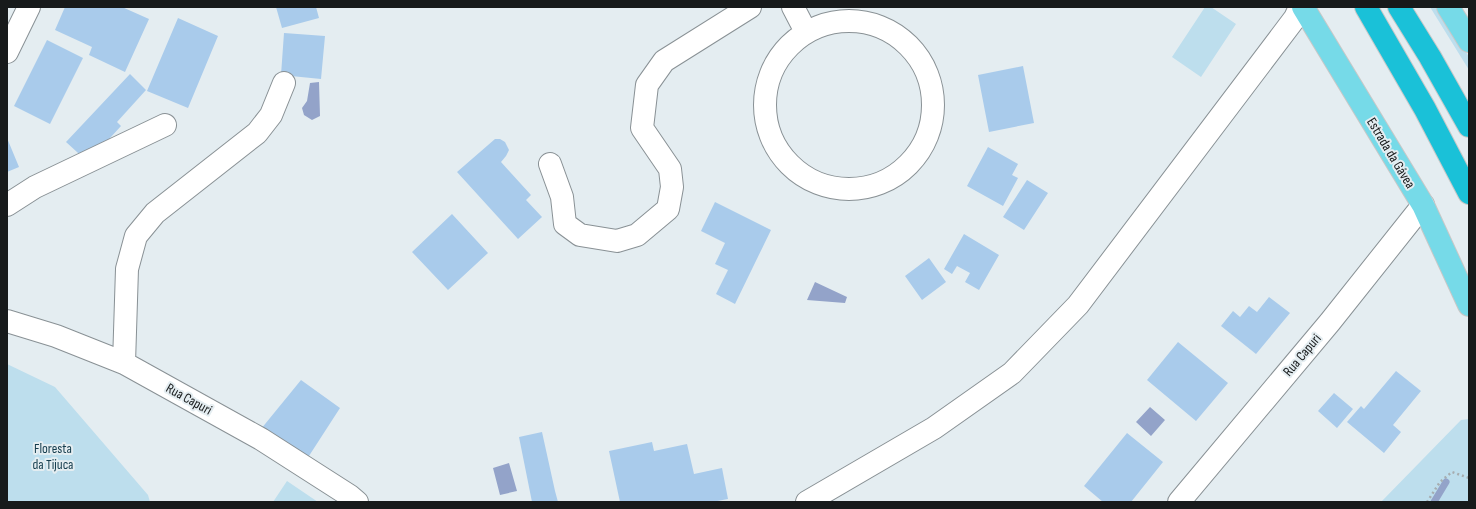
<svg xmlns="http://www.w3.org/2000/svg" width="1476" height="509" viewBox="0 0 1476 509" font-family="'Sofia Sans Condensed',sans-serif">
<rect width="100%" height="100%" fill="#e4edf1"/>
<path fill="#bddeed" d="M 1205,7 L 1211,7 L 1236,24 L 1201,77 L 1172,57 Z
M 1430,7 L 1440,7 L 1469,57 L 1469,70 Z
M 7,364 L 55,387 L 148,495 L 150,502 L 7,502 Z
M 1469,419 L 1469,502 L 1381,502 L 1461,420 Z
M 287,481 L 318,502 L 273,502 Z"/>
<path fill="#93a3c9" d="M 319,82 L 320,116 L 312,120 L 304,115 L 302,108 L 307,101 L 310,83 Z
M 815,282 L 847,297 L 845,303 L 807,300 Z
M 1150,407 L 1165,420 L 1151,436 L 1136,422 Z
M 509,463 L 517,491 L 500,495 L 493,468 Z"/>
<g fill="none" stroke-linecap="round" stroke-linejoin="round">
<path stroke="#93a3c9" stroke-width="7" d="M 1434,502 L 1446,482"/>
</g>
<path fill="#a9cbeb" d="M 65,7 L 122,7 L 149,19 L 125,72 L 89,55 L 92,47 L 55,30 Z
M 276,7 L 316,7 L 319,18 L 282,28 Z
M 178,18 L 218,36 L 188,108 L 147,91 Z
M 284,33 L 325,36 L 321,79 L 281,75 Z
M 47,40 L 83,58 L 50,124 L 14,106 Z
M 1023,66 L 1034,123 L 989,132 L 978,75 Z
M 130,74 L 146,90 L 117,122 L 121,126 L 88,162 L 66,142 Z
M 7,138 L 19,167 L 7,172 Z
M 495,139 L 500,139 L 505,142 L 509,150 L 506,156 L 501,162 L 531,195 L 526,200 L 542,217 L 518,239 L 457,172 Z
M 988,147 L 1018,164 L 1012,175 L 1018,178 L 1003,206 L 967,186 Z
M 1027,180 L 1048,193 L 1024,230 L 1003,217 Z
M 715,202 L 771,230 L 735,304 L 716,294 L 728,270 L 715,264 L 725,243 L 701,231 Z
M 452,214 L 488,253 L 448,290 L 412,252 Z
M 964,234 L 999,255 L 979,290 L 965,282 L 970,273 L 957,266 L 952,274 L 944,269 Z
M 929,258 L 946,282 L 922,300 L 905,276 Z
M 1269,297 L 1290,313 L 1256,354 L 1221,326 L 1233,311 L 1240,317 L 1249,306 L 1257,312 Z
M 1178,342 L 1228,383 L 1196,421 L 1147,380 Z
M 1396,371 L 1421,391 L 1393,425 L 1401,432 L 1384,453 L 1347,422 L 1361,406 L 1364,409 Z
M 301,380 L 340,408 L 307,459 L 261,429 Z
M 1334,393 L 1353,409 L 1337,428 L 1318,411 Z
M 542,432 L 555,491 L 558,502 L 532,502 L 519,437 Z
M 1127,433 L 1163,462 L 1131,502 L 1103,502 L 1084,486 Z
M 652,442 L 654,451 L 687,444 L 694,474 L 722,468 L 728,499 L 712,502 L 620,502 L 609,451 Z"/>
<g fill="none" stroke-linecap="round" stroke-linejoin="round">
<defs>
<path id="minor" d="M 793,7 L 806,32
M765 105a84 84 0 1 1 168 0a84 84 0 1 1-168 0Z
M 7,52 L 29,7
M 550,164 L 562,197 L 565,224 L 580,235 L 617,241 L 637,235 L 668,209 L 672,187 L 670,169 L 642,128 L 647,85 L 664,61 L 750,7
M 7,205 L 35,187 L 165,125
M 7,321 L 56,336 L 124,363 L 261,439 L 350,496 L 357,502
M 124,363 L 127,269 L 136,236 L 155,213 L 257,133 L 271,115 L 284,83
M 807,502 L 934,428 L 1012,373 L 1078,305 L 1295,18 L 1300,7
M 1179,502 L 1330,322 L 1423,205"/>
<path id="major" d="M 1303,7 L 1423,205 L 1469,305
M 1448,7 L 1469,41"/>
<path id="highway" d="M 1366,7 L 1425,109 L 1469,193
M 1399,7 L 1430,57 L 1469,126"/>
</defs>
<use href="#minor" stroke="#899195" stroke-width="24"/>
<use href="#major" stroke="#c7c8c8" stroke-width="24"/>
<use href="#highway" stroke="#c7c8c8" stroke-width="24"/>
<path stroke="#a6adb0" stroke-width="2.5" stroke-dasharray="2 3" stroke-linecap="butt" d="M 1427,502 L 1440,482 L 1452,472 L 1469,478"/>
<use href="#minor" stroke="#fff" stroke-width="22"/>
<use href="#major" stroke="#76dae8" stroke-width="22"/>
<use href="#highway" stroke="#1ac1d8" stroke-width="22"/>
</g>
<g text-anchor="middle" dominant-baseline="central" stroke-width="4" stroke-linejoin="round" paint-order="stroke">
<g font-size="14" fill="#171a1b" stroke="#e4edf1">
<text transform="translate(1391 153) rotate(59)">Estrada da Gávea</text>
<text transform="translate(1302 355) rotate(-50)">Rua Capuri</text>
<text transform="translate(189 399) rotate(29)">Rua Capuri</text>
</g>
<g font-size="14" fill="#143c4d" stroke="#e4edf1">
<text x="53" y="448">Floresta<tspan x="53" dy="16">da Tijuca</tspan></text>
</g>
</g>
<rect width="1476" height="509" fill="none" stroke="#171a1b" stroke-width="16"/>
</svg>
